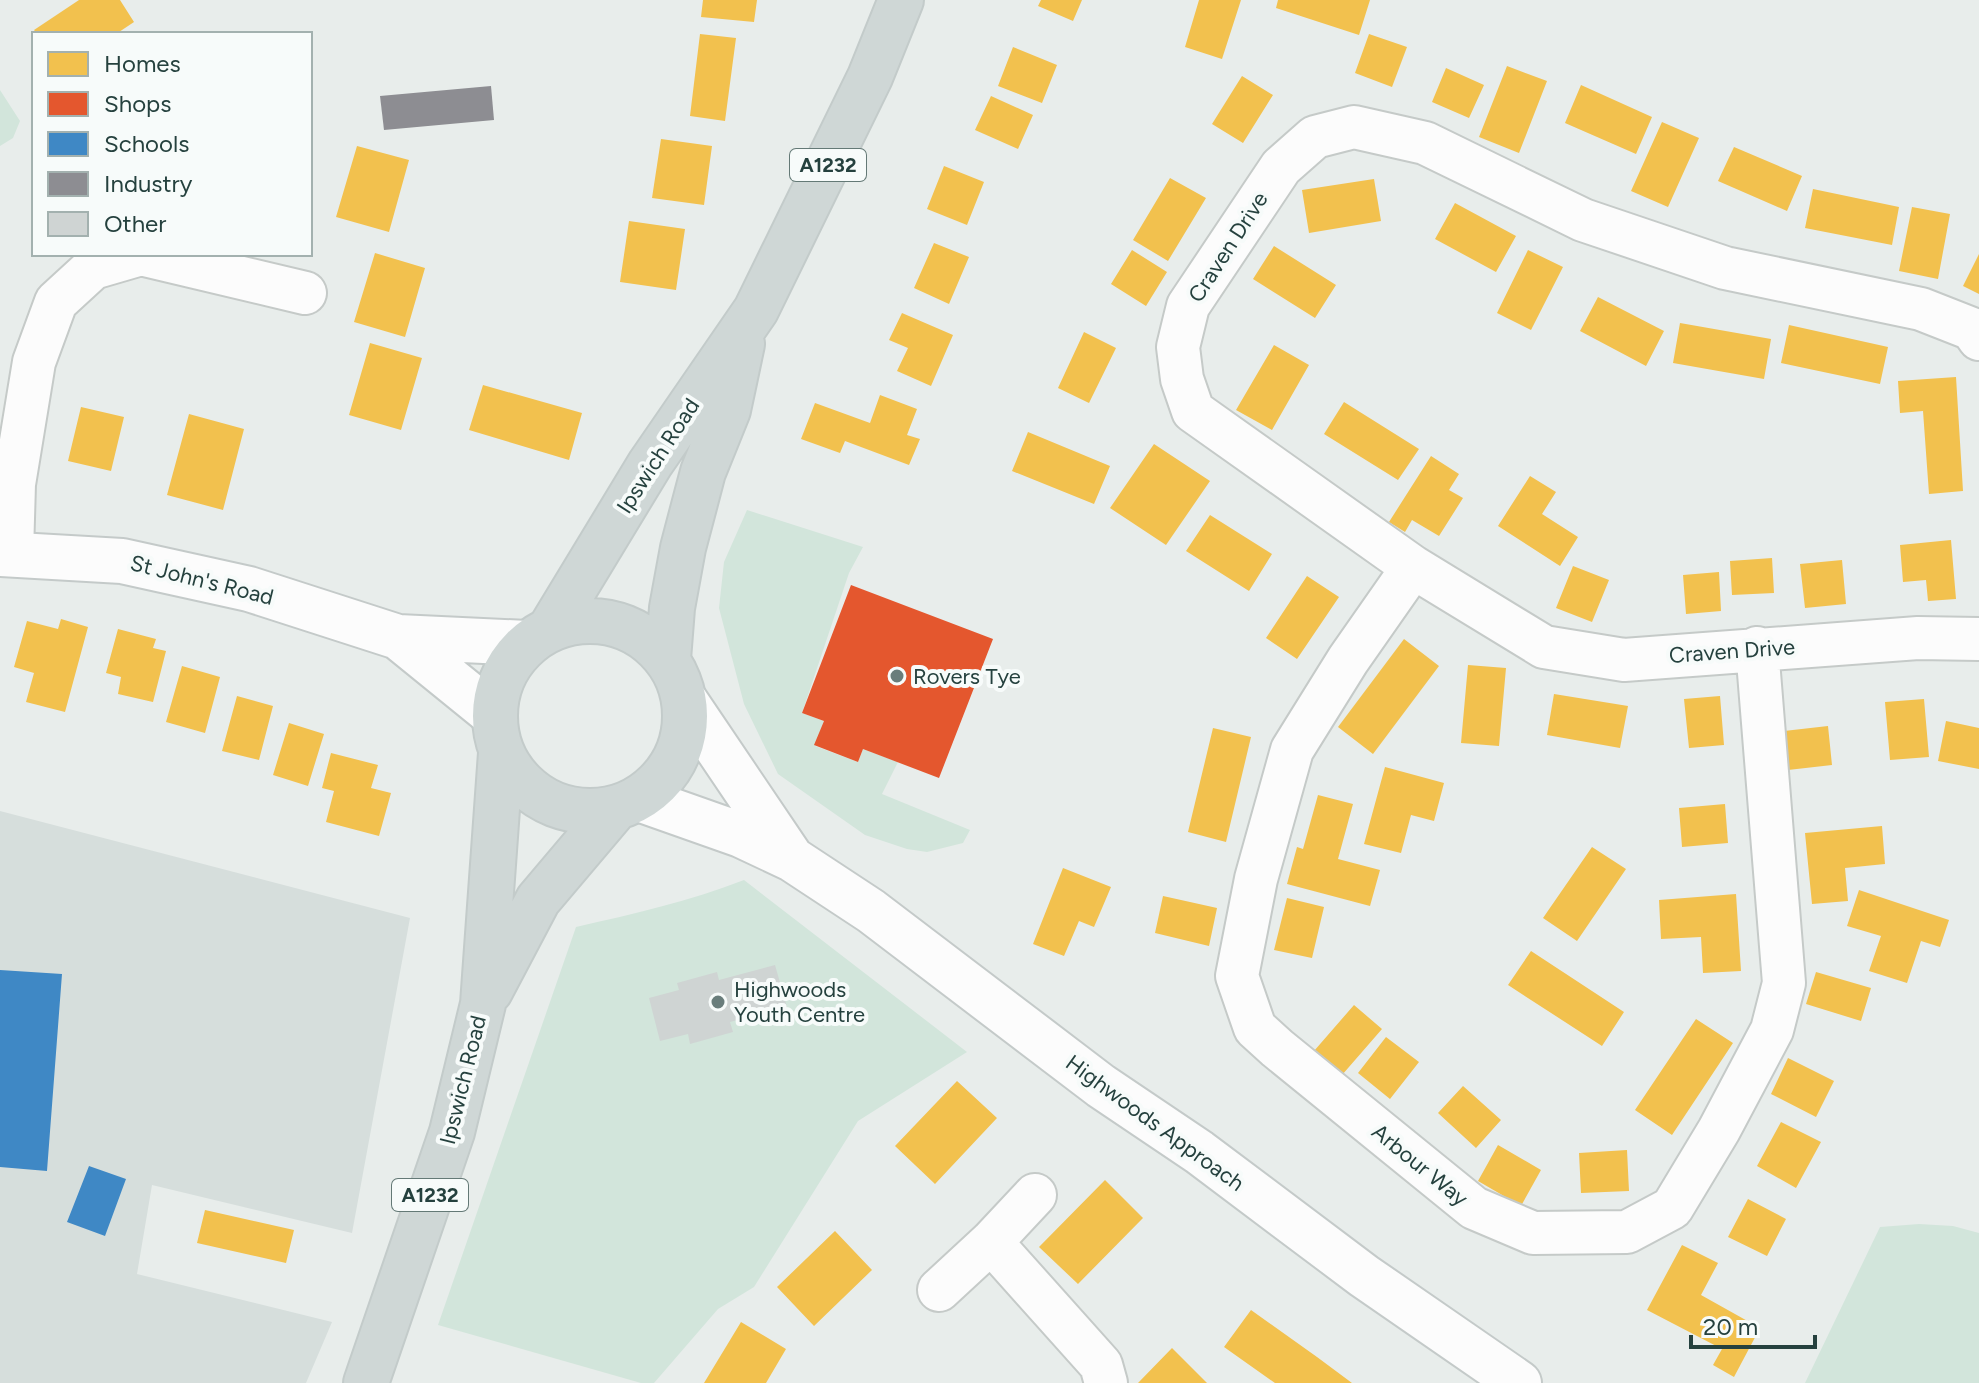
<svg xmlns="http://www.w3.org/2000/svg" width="1979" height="1383" viewBox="0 0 1979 1383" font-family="Figtree,sans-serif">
<rect width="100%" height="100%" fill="#e8edeb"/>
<path fill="#d6dedc" d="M 0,811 L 410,918 L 352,1233 L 152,1185 L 137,1274 L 332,1322 L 306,1383 L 0,1383 Z"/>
<path fill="#d2e5db" d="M 0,90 L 20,121 L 13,138 L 0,146 Z
M 747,510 L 863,547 L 849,573 L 802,713 L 824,721 L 815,746 L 858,762 L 863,749 L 898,762 L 882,794 L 970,830 L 963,843 L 927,852 L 907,849 L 865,835 L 778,774 L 744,704 L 719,608 L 724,562 Z
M 744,880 L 967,1052 L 858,1121 L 754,1287 L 718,1309 L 654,1383 L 641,1383 L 438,1325 L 576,927 C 633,914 690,901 744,880 Z
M 1919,1224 L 1953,1226 L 1979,1233 L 1979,1383 L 1805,1383 L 1880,1227 Z"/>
<path fill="#f2c14e" d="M 79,0 L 120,0 L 134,22 L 116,34 L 37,34 L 34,30 Z
M 703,0 L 757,0 L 754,22 L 701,17 Z
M 1041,0 L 1082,0 L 1073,21 L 1038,6 Z
M 1199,0 L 1241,0 L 1222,59 L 1185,47 Z
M 1278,0 L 1370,0 L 1359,35 L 1276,8 Z
M 700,34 L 736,38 L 725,121 L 690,116 Z
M 1369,34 L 1407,47 L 1392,87 L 1355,73 Z
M 1013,47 L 1057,65 L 1042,103 L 998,86 Z
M 1507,66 L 1547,81 L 1519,153 L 1479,137 Z
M 1446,68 L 1484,85 L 1469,118 L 1432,102 Z
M 1242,76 L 1273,95 L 1243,143 L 1212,124 Z
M 1581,85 L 1652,117 L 1636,154 L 1565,123 Z
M 991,96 L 1033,115 L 1018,149 L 975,130 Z
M 1662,122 L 1699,138 L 1668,207 L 1631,191 Z
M 661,139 L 712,146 L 704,205 L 652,198 Z
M 357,146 L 409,160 L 389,232 L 336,217 Z
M 1734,147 L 1802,176 L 1787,211 L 1718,181 Z
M 944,166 L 984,182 L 967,225 L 927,209 Z
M 1170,178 L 1206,198 L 1168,261 L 1133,240 Z
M 1374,179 L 1381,221 L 1309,233 L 1302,190 Z
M 1813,189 L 1899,207 L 1892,245 L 1805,228 Z
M 1455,203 L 1516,236 L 1496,272 L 1435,239 Z
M 1912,207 L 1950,214 L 1938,279 L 1899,271 Z
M 629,221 L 685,229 L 676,290 L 620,282 Z
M 934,243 L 969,257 L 949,304 L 914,288 Z
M 1274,246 L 1336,285 L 1315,318 L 1253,279 Z
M 1132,250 L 1167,272 L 1146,306 L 1111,284 Z
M 1528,250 L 1563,267 L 1531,330 L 1497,313 Z
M 375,253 L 425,268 L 405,337 L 354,322 Z
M 1979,254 L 1979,294 L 1963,286 Z
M 1598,297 L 1664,331 L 1646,366 L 1580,331 Z
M 902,313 L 953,335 L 931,386 L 897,371 L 908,348 L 889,340 Z
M 1680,323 L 1771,339 L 1764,379 L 1673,363 Z
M 1789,325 L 1888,347 L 1880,384 L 1781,363 Z
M 1084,332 L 1116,348 L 1089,403 L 1058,388 Z
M 370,343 L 422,358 L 401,430 L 349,415 Z
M 1274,345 L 1309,365 L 1272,430 L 1236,410 Z
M 1956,377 L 1963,491 L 1929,494 L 1923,411 L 1900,413 L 1898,381 Z
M 483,385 L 582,413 L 569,460 L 469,430 Z
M 880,395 L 917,409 L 907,435 L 920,439 L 909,465 L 845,441 L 840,453 L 801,439 L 815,403 L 870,423 Z
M 1344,402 L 1419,449 L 1398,480 L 1324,434 Z
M 81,407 L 124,417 L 111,471 L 68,461 Z
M 189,414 L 244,429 L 223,510 L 167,495 Z
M 1028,432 L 1110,466 L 1094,504 L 1012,471 Z
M 1154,444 L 1210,481 L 1166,545 L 1110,508 Z
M 1431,456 L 1459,474 L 1449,490 L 1463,498 L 1439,536 L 1412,520 L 1405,532 L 1389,522 Z
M 1530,476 L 1556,492 L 1542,514 L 1578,537 L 1560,566 L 1498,526 Z
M 1210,515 L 1272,554 L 1249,591 L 1186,551 Z
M 1951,540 L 1956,599 L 1928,601 L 1926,580 L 1903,582 L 1900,545 Z
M 1772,558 L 1774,593 L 1732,595 L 1730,561 Z
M 1842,560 L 1846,604 L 1805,608 L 1800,564 Z
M 1573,566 L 1609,580 L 1592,622 L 1556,608 Z
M 1719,572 L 1721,611 L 1686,614 L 1683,575 Z
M 1307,576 L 1339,597 L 1297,659 L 1266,638 Z
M 61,619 L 88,627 L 65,712 L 26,702 L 34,673 L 14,667 L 27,621 L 58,629 Z
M 118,629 L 156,639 L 153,648 L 166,651 L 153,702 L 118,694 L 121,677 L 106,673 Z
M 1404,639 L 1439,666 L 1373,754 L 1338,727 Z
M 1468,665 L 1506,668 L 1499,746 L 1461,743 Z
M 182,666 L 220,677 L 205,733 L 166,722 Z
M 1554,694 L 1628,706 L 1620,748 L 1547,735 Z
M 237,696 L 273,706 L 259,760 L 222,751 Z
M 1720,696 L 1724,745 L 1689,748 L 1684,699 Z
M 1924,699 L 1929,757 L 1890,760 L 1885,702 Z
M 1946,721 L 1979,728 L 1979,769 L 1938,761 Z
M 289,723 L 324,734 L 308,786 L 273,775 Z
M 1828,726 L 1832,765 L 1788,770 L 1784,731 Z
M 1213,728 L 1251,737 L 1226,842 L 1188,832 Z
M 331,753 L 378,765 L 371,788 L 391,793 L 379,836 L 326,822 L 334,791 L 322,788 Z
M 1385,767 L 1444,783 L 1434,821 L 1411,815 L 1401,853 L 1364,844 Z
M 1318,795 L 1353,804 L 1338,859 L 1380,870 L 1370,906 L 1287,884 L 1297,847 L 1303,849 Z
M 1725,804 L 1728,843 L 1682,847 L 1679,808 Z
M 1882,826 L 1885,864 L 1845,868 L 1848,901 L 1812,904 L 1805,833 Z
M 1592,847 L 1626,869 L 1577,941 L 1543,918 Z
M 1063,868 L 1111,887 L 1094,927 L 1079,921 L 1064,956 L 1033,944 Z
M 1859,890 L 1949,920 L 1940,947 L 1921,941 L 1907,983 L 1869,971 L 1881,936 L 1847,926 Z
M 1736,894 L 1741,971 L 1703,973 L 1701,937 L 1661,939 L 1659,900 Z
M 1163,896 L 1217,908 L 1209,946 L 1155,933 Z
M 1287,898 L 1324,907 L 1312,958 L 1274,950 Z
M 1531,951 L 1624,1012 L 1602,1046 L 1508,985 Z
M 1816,972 L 1871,988 L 1861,1021 L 1806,1004 Z
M 1354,1005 L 1382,1029 L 1342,1075 L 1314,1051 Z
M 1696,1019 L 1733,1043 L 1672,1135 L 1635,1110 Z
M 1386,1037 L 1419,1062 L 1390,1099 L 1358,1073 Z
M 1788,1058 L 1834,1081 L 1816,1117 L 1771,1094 Z
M 957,1081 L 997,1118 L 935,1184 L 895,1146 Z
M 1463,1086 L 1501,1120 L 1476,1148 L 1438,1113 Z
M 1781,1122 L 1821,1142 L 1796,1188 L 1757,1166 Z
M 1498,1145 L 1541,1170 L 1521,1206 L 1478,1181 Z
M 1627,1150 L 1629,1191 L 1581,1193 L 1579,1153 Z
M 1105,1180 L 1143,1218 L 1078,1284 L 1039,1247 Z
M 1748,1199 L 1786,1219 L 1767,1256 L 1728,1237 Z
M 205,1210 L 294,1230 L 286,1263 L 197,1243 Z
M 835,1231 L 872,1270 L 814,1326 L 777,1287 Z
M 1682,1245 L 1718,1263 L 1701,1295 L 1760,1328 L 1734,1377 L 1713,1365 L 1722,1349 L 1647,1310 Z
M 1251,1310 L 1317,1357 L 1352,1383 L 1275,1383 L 1224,1347 Z
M 741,1322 L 786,1349 L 766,1383 L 704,1383 Z
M 1172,1348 L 1207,1383 L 1138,1383 Z"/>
<path fill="#e4572e" d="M 851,585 L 993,639 L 939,778 L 863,749 L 858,762 L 814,745 L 824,721 L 802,713 Z"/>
<path fill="#3f88c5" d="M 0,970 L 62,974 L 47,1171 L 0,1167 Z
M 89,1166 L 126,1179 L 105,1236 L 67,1222 Z"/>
<path fill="#8d8d92" d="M 491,86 L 494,120 L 384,130 L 380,96 Z"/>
<path fill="#cfd4d3" d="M 775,965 L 787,1007 L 730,1022 L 733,1032 L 690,1044 L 688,1034 L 660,1041 L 649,998 L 679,990 L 677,983 L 717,972 L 719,980 Z"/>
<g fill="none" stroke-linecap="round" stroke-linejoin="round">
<defs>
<path id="street" d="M 1979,339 L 1972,329 L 1921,309 L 1725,268 L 1583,220 L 1425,143 L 1354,127 L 1315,137 L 1281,167 L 1188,306 L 1178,347 L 1182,379 L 1193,411 L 1413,567 L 1544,647 L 1624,660 L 1918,638 L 1979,639
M 12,553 L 14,484 L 34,362 L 56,302 L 93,268 L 141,254 L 305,293
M 1413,567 L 1348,660 L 1292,750 L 1256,879 L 1237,976 L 1255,1028 L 1277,1048 L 1474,1208 L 1533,1233 L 1627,1232 L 1672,1208 L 1719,1130 L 1772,1030 L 1784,983 L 1757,648
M 991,1242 L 1101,1365 L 1106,1383
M 939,1290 L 991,1242 L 1035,1195"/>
<path id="secondary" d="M 0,554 L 122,561 L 249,589 L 398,637 L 527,643
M 398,637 L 494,715
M 686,702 L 792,859
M 639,799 L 741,835 L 792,859 L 871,911 L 1101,1086 L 1199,1152 L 1364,1276 L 1519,1383"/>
<path id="primary" d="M495 716a95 95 0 1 1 190 0a95 95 0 1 1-190 0Z
M 550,629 L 650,464 L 756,310 L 870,77 L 901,0
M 668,659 L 672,608 L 683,548 L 703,472 L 728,410 L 742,344
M 490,991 L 538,900 L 615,809
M 366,1383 L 452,1132 L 483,1004 L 501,753"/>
</defs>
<use href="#street" stroke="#c5cac8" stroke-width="46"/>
<use href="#secondary" stroke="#c4cac9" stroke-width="48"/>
<use href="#primary" stroke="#c3cbca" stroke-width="48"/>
<use href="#street" stroke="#fcfcfc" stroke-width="42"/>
<use href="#secondary" stroke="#fcfcfc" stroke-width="44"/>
<use href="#primary" stroke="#cfd7d6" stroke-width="44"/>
</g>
<g fill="#697d7b" stroke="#f7fbfa" stroke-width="3">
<circle cx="897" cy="676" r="8"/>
<circle cx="718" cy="1002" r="8"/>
</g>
<g text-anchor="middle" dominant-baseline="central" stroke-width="8" stroke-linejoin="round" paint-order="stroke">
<g fill="#f7fbfa" stroke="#647976" stroke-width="2">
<rect x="790" y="149" width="76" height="32" rx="6"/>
<rect x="392" y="1179" width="76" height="32" rx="6"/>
</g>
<g font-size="20" font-weight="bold" fill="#25413e">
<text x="828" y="165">A1232</text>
<text x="430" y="1195">A1232</text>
</g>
<g font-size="22" fill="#25413e" stroke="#f7fbfa">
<text transform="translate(1228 247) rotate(-57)">Craven Drive</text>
<text transform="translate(658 456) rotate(-57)">Ipswich Road</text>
<text transform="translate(202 580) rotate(14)">St John's Road</text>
<text transform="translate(1732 651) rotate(-4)">Craven Drive</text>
<text transform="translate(463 1080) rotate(-76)">Ipswich Road</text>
<text transform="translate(1155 1123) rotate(36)">Highwoods Approach</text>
<text transform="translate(1420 1165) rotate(39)">Arbour Way</text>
</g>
<g font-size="22" fill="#25413e" stroke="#f7fbfa" text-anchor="start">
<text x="913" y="676">Rovers Tye</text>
<text x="734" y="989">Highwoods<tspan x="734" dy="25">Youth Centre</tspan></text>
</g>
</g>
<rect x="32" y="32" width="280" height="224" fill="#f7fbfa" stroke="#a3b1af" stroke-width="2"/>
<rect x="48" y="52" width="40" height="24" fill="#f2c14e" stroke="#a3b1af" stroke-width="2"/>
<text x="104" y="72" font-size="24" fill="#25413e">Homes</text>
<rect x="48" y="92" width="40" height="24" fill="#e4572e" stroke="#a3b1af" stroke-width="2"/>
<text x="104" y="112" font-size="24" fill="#25413e">Shops</text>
<rect x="48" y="132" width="40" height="24" fill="#3f88c5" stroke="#a3b1af" stroke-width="2"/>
<text x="104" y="152" font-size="24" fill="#25413e">Schools</text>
<rect x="48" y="172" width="40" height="24" fill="#8d8d92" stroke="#a3b1af" stroke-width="2"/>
<text x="104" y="192" font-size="24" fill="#25413e">Industry</text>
<rect x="48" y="212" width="40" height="24" fill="#cfd4d3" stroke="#a3b1af" stroke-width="2"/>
<text x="104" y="232" font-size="24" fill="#25413e">Other</text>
<path d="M1691 1335v12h124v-12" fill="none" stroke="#25413e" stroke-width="4"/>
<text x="1703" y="1335" font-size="24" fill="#25413e" stroke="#f7fbfa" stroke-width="6" paint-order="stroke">20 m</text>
</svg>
